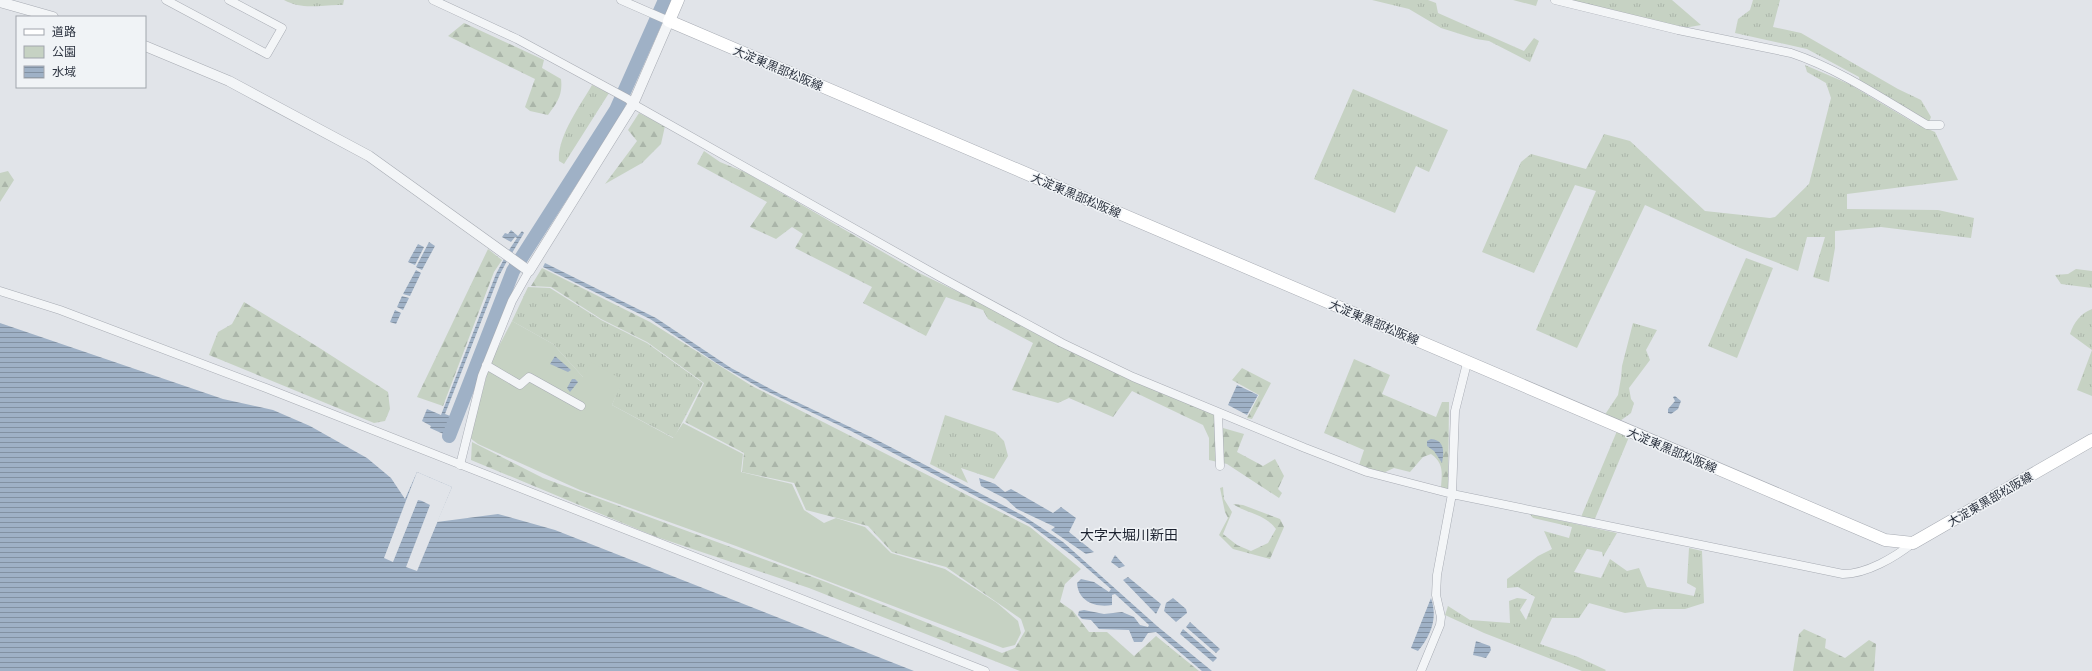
<svg xmlns="http://www.w3.org/2000/svg" width="2092" height="671" viewBox="0 0 2092 671" font-family="'PT Sans Narrow','Noto Sans JP',sans-serif">
<defs>
<pattern id="grass-tufts" width="24" height="20" patternUnits="userSpaceOnUse"><rect width="24" height="20" fill="#c6d2c3"/><path d="M3 7l-1-3M5 7V3M7 7l1-3M15 17l-1-3M17 17v-4M19 17l1-3" fill="none" stroke="#aab5a9"/></pattern>
<pattern id="forest-firs" width="22" height="20" patternUnits="userSpaceOnUse"><rect width="22" height="20" fill="#c6d2c3"/><path d="M5 1l3.5 6h-7zM16 11l3.5 6h-7z" fill="#aab5a9"/></pattern>
<pattern id="water-rules" width="6" height="5" patternUnits="userSpaceOnUse"><rect width="6" height="5" fill="#9fb1c6"/><path d="M0 2.5h6" fill="none" stroke="#8291a2"/></pattern>
</defs>
<rect width="100%" height="100%" fill="#e1e4e9"/>
<path fill="url(#grass-tufts)" d="M 284,0 L 344,0 L 343,5 C 322,4 304,11 284,0 Z
M 1372,0 L 1428,0 L 1436,3 L 1438,13 L 1524,51 L 1534,38 L 1539,41 L 1530,62 L 1489,41 L 1476,39 L 1441,28 L 1409,9 Z
M 1513,0 L 1538,0 L 1536,6 Z
M 1566,0 L 1672,0 L 1701,25 L 1684,28 Z
M 1753,0 L 1780,0 L 1773,27 L 1801,33 L 1898,89 L 1921,100 L 1931,117 L 1929,122 L 1860,83 L 1859,77 L 1807,49 L 1735,33 L 1738,19 L 1750,10 Z
M 1805,65 L 1849,84 L 1916,124 L 1935,132 L 1958,180 L 1847,194 L 1847,209 L 1938,210 L 1974,218 L 1971,238 L 1881,227 L 1835,231 L 1835,248 L 1829,282 L 1813,277 L 1825,237 L 1807,237 L 1798,271 L 1740,248 L 1645,205 L 1577,348 L 1536,330 L 1596,191 L 1575,185 L 1534,273 L 1482,252 L 1521,162 L 1531,154 L 1586,169 L 1604,134 L 1630,141 L 1705,211 L 1770,218 L 1775,217 L 1809,184 L 1831,98 L 1826,83 L 1807,72 Z
M 592,85 L 609,93 L 564,164 L 559,161 C 557,137 580,106 592,85 Z
M 1353,89 L 1448,130 L 1429,172 L 1416,166 L 1395,213 L 1314,179 Z
M 1746,258 L 1773,268 L 1737,358 L 1708,346 Z
M 2076,269 L 2092,271 L 2092,288 L 2061,284 L 2055,275 L 2068,274 Z
M 528,287 L 550,288 L 601,320 L 647,343 L 703,383 L 674,438 L 612,405 L 622,380 L 583,377 L 553,344 L 512,321 Z
M 2092,309 L 2092,350 L 2070,334 C 2074,322 2080,314 2092,309 Z
M 1633,323 L 1657,330 L 1646,350 L 1650,360 L 1629,388 L 1631,399 L 1634,403 L 1631,413 L 1620,421 L 1604,416 L 1618,395 L 1621,378 L 1622,366 Z
M 2092,350 L 2092,396 L 2077,390 Z
M 945,415 L 995,432 L 1004,441 L 1008,456 L 994,479 L 961,468 L 968,483 L 930,464 Z
M 1617,431 L 1629,437 L 1594,521 L 1581,517 Z
M 1530,514 L 1617,533 L 1603,557 L 1602,552 L 1587,549 L 1574,572 L 1601,578 L 1610,559 L 1627,571 L 1639,568 L 1647,587 L 1694,596 L 1696,588 L 1687,583 L 1689,548 L 1702,551 L 1704,603 L 1685,609 L 1654,609 L 1625,613 L 1589,603 L 1579,618 L 1552,618 L 1540,644 L 1578,657 L 1606,670 L 1605,671 L 1582,671 L 1484,633 L 1445,615 L 1448,606 L 1470,620 L 1510,623 L 1509,601 L 1517,598 L 1527,599 L 1520,610 L 1526,620 L 1535,597 L 1518,587 L 1507,588 L 1507,579 L 1538,556 L 1552,549 L 1544,531 L 1569,538 L 1572,527 L 1533,518 Z"/>
<path fill="url(#forest-firs)" d="M 464,23 L 544,60 L 542,68 L 561,79 C 563,95 557,103 548,115 L 530,111 L 525,107 L 535,79 L 448,36 Z
M 639,113 L 665,126 L 661,144 L 642,163 L 605,184 L 637,141 L 628,130 Z
M 704,151 L 720,162 L 747,173 L 919,273 L 977,301 L 1046,339 L 1101,366 L 1214,414 L 1216,426 L 1244,434 L 1237,452 L 1263,466 L 1275,459 L 1284,476 L 1278,489 L 1282,493 L 1279,498 L 1227,464 L 1209,460 L 1209,438 L 1203,425 L 1132,391 L 1113,417 L 1069,398 L 1058,403 L 1012,390 L 1033,343 L 988,319 L 983,310 L 946,297 L 926,336 L 863,303 L 872,287 L 795,248 L 803,234 L 792,227 L 776,239 L 750,227 L 767,202 L 697,164 Z
M 8,171 L 14,180 L 0,202 L 0,173 Z
M 488,249 L 502,260 L 494,272 L 443,406 L 417,397 Z
M 542,268 L 650,322 L 752,386 L 1030,527 L 1081,569 L 1065,584 L 1060,602 L 1073,611 L 1089,632 L 1107,632 L 1134,656 L 1156,636 L 1199,671 L 1020,671 L 809,588 L 654,536 L 471,460 L 472,442 L 543,478 L 826,582 L 1002,653 L 1015,648 L 1025,631 L 1021,619 L 946,567 L 892,552 L 868,526 L 806,510 L 794,483 L 742,472 L 744,453 L 685,422 L 704,383 L 647,342 L 601,319 L 551,287 L 531,286 Z
M 244,302 L 318,347 L 388,392 L 390,409 L 385,421 L 374,423 L 209,355 L 218,332 L 232,324 Z
M 1354,359 L 1390,375 L 1382,394 L 1436,417 L 1442,402 L 1449,402 L 1448,490 L 1441,487 C 1442,473 1444,463 1431,454 L 1423,457 L 1410,472 L 1394,468 L 1383,473 L 1359,465 L 1364,450 L 1324,433 Z
M 1242,368 L 1271,383 L 1252,419 L 1247,418 L 1259,395 L 1232,380 Z
M 1223,487 L 1224,499 L 1232,512 L 1223,534 L 1237,545 L 1251,551 L 1268,543 L 1276,529 C 1264,513 1247,514 1233,504 L 1243,505 L 1280,519 L 1284,527 L 1270,559 L 1233,549 L 1219,535 L 1228,518 L 1225,512 L 1220,488 Z
M 1804,629 L 1826,639 L 1825,648 L 1845,658 L 1869,640 L 1876,644 L 1874,671 L 1793,671 L 1799,634 Z"/>
<path fill="#c6d2c3" d="M 512,321 L 553,344 L 583,377 L 591,362 L 623,380 L 612,405 L 673,438 L 683,423 L 743,454 L 741,472 L 792,484 L 804,510 L 824,523 L 836,518 L 865,527 L 891,553 L 945,569 L 997,603 L 1018,621 L 1021,633 L 1015,645 L 1003,648 L 736,546 L 580,490 L 478,444 L 470,438 L 490,363 Z"/>
<path fill="url(#water-rules)" d="M 511,230 L 518,236 L 522,231 L 524,233 L 512,253 L 509,250 L 517,238 L 515,237 L 511,242 L 502,237 L 505,233 L 508,234 Z
M 429,242 L 435,246 L 422,270 L 416,267 Z
M 418,244 L 424,247 L 415,265 L 408,262 Z
M 504,259 L 507,261 L 499,276 L 445,414 L 458,419 L 450,437 L 430,428 L 431,426 L 422,421 L 427,409 L 441,415 L 496,274 Z
M 545,263 L 656,318 L 731,368 L 782,395 L 873,438 L 1022,515 L 1063,542 L 1157,626 L 1212,671 L 1202,671 L 1156,632 L 1148,633 L 1142,642 L 1134,642 L 1129,630 L 1099,629 L 1091,620 L 1082,619 L 1078,615 L 1079,611 L 1084,610 L 1104,614 L 1122,612 L 1134,617 L 1140,625 L 1148,627 L 1149,625 L 1115,594 L 1112,595 L 1112,605 C 1095,608 1078,601 1077,583 L 1081,579 L 1094,582 L 1109,592 L 1111,589 L 1073,556 L 1029,524 L 851,431 L 760,388 L 718,364 L 650,319 L 543,267 Z
M 416,270 L 421,273 L 410,296 L 403,294 Z
M 402,296 L 409,298 L 403,310 L 397,307 Z
M 395,310 L 401,313 L 396,324 L 390,322 Z
M 0,323 L 223,399 L 273,410 L 310,426 L 367,458 L 391,478 L 405,499 L 417,472 L 452,487 L 437,522 L 498,514 L 555,530 L 914,671 L 0,671 Z
M 555,356 L 571,370 L 568,372 L 550,364 Z
M 572,379 L 575,379 L 578,382 L 570,392 L 567,388 Z
M 1237,385 L 1258,395 L 1247,415 L 1228,405 Z
M 1675,396 L 1681,401 L 1678,409 L 1671,414 L 1668,413 L 1668,409 L 1675,401 L 1673,397 Z
M 1431,439 C 1445,440 1444,452 1442,463 L 1434,451 L 1427,446 L 1427,441 Z
M 979,478 L 995,484 L 1005,492 L 1011,489 L 1053,513 L 1061,507 L 1076,518 L 1069,532 L 1094,552 L 1086,554 L 1051,530 L 1055,527 L 1017,509 L 1006,499 L 981,486 Z
M 1115,555 L 1125,566 L 1119,568 L 1111,562 Z
M 1128,577 L 1161,604 L 1156,614 L 1123,580 Z
M 1173,598 L 1186,609 L 1187,613 L 1176,622 L 1164,611 L 1166,603 Z
M 1431,598 C 1438,618 1431,635 1418,651 L 1411,648 Z
M 1190,622 L 1220,649 L 1216,653 L 1186,627 Z
M 1183,629 L 1217,658 L 1213,662 L 1180,634 Z
M 1476,641 L 1490,646 L 1491,650 L 1486,658 L 1473,655 Z"/>
<path fill="#e1e4e9" d="M 417,472 L 452,487 L 417,571 L 406,567 L 430,505 L 422,501 L 418,500 L 393,562 L 384,558 Z"/>
<g fill="none" stroke-linecap="round" stroke-linejoin="round">
<path stroke="#9fb1c6" stroke-width="14" d="M 449,436 L 513,271 L 616,110 L 665,0"/>
<defs>
<path id="minor" d="M 166,0 L 267,54 L 282,28 L 229,0
M 433,0 L 517,39 L 628,99 L 633,104 L 940,277 L 1062,343 L 1133,377 L 1305,448 L 1367,472 L 1452,494 L 1843,574 C 1867,574 1895,557 1913,543
M 621,0 L 669,21
M 1555,0 L 1678,30 L 1791,53 C 1839,69 1883,99 1927,125 L 1940,125
M 0,291 L 60,310 L 266,388 L 985,671
M 486,365 L 520,385 L 529,377 L 581,406
M 1218,413 L 1220,466
M 460,465 L 482,376 L 512,301 L 529,271
M 1421,671 L 1440,625 L 1441,617 L 1436,595 L 1437,575 L 1452,494 L 1455,411 L 1467,363"/>
<path id="tertiary" d="M 0,2 L 53,17
M 145,46 L 229,81 L 369,156 L 529,271 L 633,104 L 669,21"/>
<path id="secondary" d="M 678,0 L 669,21 L 1885,540 L 1913,543 L 2092,440"/>
</defs>
<use href="#minor" stroke="#a7abb3" stroke-width="9"/>
<use href="#tertiary" stroke="#a7abb3" stroke-width="11"/>
<use href="#secondary" stroke="#a7abb3" stroke-width="13"/>
<use href="#minor" stroke="#f3f5f7" stroke-width="8"/>
<use href="#tertiary" stroke="#f3f5f7" stroke-width="10"/>
<use href="#secondary" stroke="#fff" stroke-width="12"/>
</g>
<g text-anchor="middle" dominant-baseline="central" stroke-width="3" stroke-linejoin="round" paint-order="stroke">
<g font-size="12" fill="#2b323f" stroke="#f0f3f6">
<text transform="translate(778 68) rotate(23)">大淀東黒部松阪線</text>
<text transform="translate(1076 195) rotate(23)">大淀東黒部松阪線</text>
<text transform="translate(1374 322) rotate(23)">大淀東黒部松阪線</text>
<text transform="translate(1672 450) rotate(23)">大淀東黒部松阪線</text>
<text transform="translate(1990 499) rotate(-30)">大淀東黒部松阪線</text>
</g>
<g font-size="14" fill="#1d2330" stroke="#f0f3f6">
<text x="1129" y="535">大字大堀川新田</text>
</g>
</g>
<rect x="16" y="16" width="130" height="72" fill="#f0f3f6" stroke="#a1a6ad"/>
<rect x="24" y="29" width="20" height="6" fill="#ffffff" stroke="#a1a6ad"/>
<text x="52" y="36" font-size="12" fill="#2b323f">道路</text>
<rect x="24" y="46" width="20" height="12" fill="#c6d2c3" stroke="#a1a6ad"/>
<text x="52" y="56" font-size="12" fill="#2b323f">公園</text>
<rect x="24" y="66" width="20" height="12" fill="url(#water-rules)" stroke="#a1a6ad"/>
<text x="52" y="76" font-size="12" fill="#2b323f">水域</text>
</svg>
